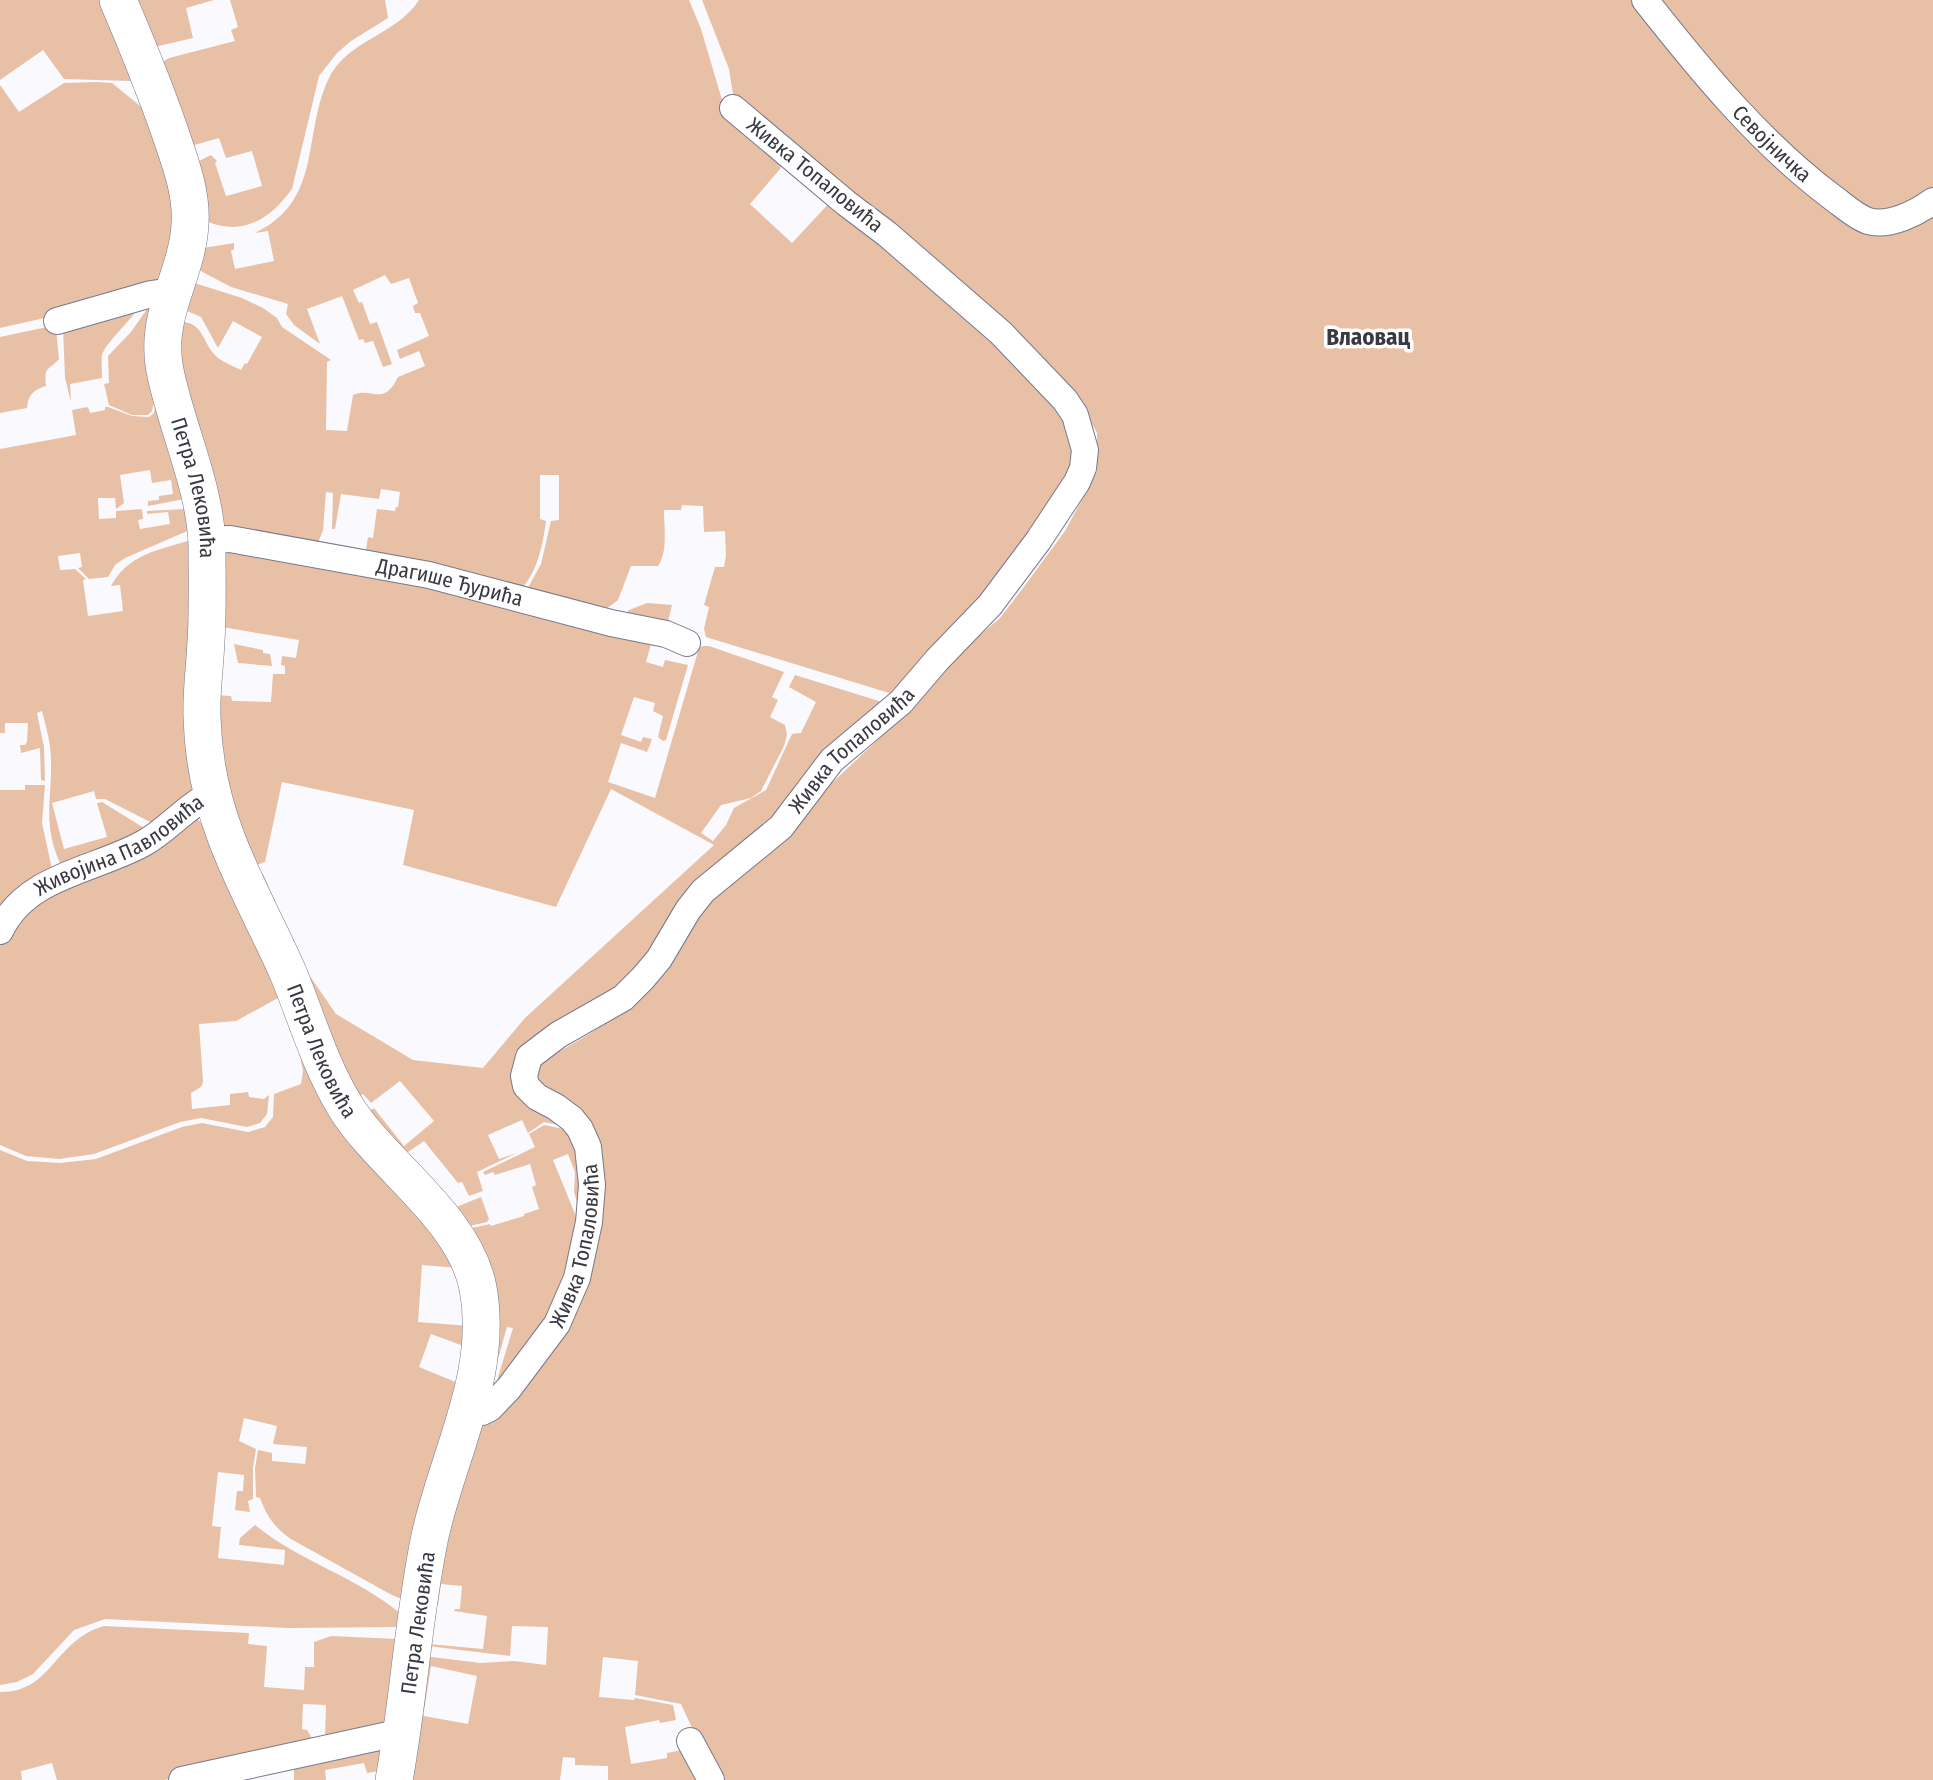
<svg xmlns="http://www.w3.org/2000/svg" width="1933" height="1780" viewBox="0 0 1933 1780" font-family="'Fira Sans Condensed',sans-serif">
<rect width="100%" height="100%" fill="#f9f9fe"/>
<path fill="#e8c0a5" d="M 0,0 L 105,0 L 143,87 L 131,81 L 64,79 L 43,50 L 0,80 Z
M 129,0 L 214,0 L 186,8 L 193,38 L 150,48 Z
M 230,0 L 385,0 L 388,18 L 351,41 L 337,53 L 319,76 L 292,189 C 270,219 243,237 206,221 L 193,164 L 211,155 L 217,161 L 215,163 L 226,196 L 262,186 L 252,151 L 226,158 L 219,138 L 187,147 L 157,65 L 169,58 L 235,41 L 231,30 L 238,27 Z
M 419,0 L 689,0 L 701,29 L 725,110 L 782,162 L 780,169 L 750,204 L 792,243 L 832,200 L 879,237 L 1056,401 L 1081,453 L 1037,536 L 899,696 L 706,637 L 704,629 L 709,607 L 704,605 L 715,567 L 724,567 L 726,556 L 725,531 L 704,532 L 703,506 L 682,505 L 681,510 L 664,510 C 664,527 668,553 658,566 L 631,566 L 618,600 L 601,613 L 524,595 L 541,564 L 551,521 L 559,520 L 559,475 L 540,475 L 540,519 L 546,521 C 543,543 538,570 523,587 L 363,552 L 366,550 L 368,537 L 373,538 L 377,509 L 395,511 L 396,507 L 398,507 L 400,492 L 381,489 L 379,499 L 341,494 L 335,529 L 332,529 L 333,493 L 326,492 L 323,530 L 318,543 L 232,533 L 216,521 L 175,335 L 181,322 C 204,322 202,343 216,356 C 222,362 233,366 241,370 L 245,363 L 247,364 L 262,337 L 233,321 L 218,348 L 201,317 L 185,310 L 191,282 L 242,298 L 263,308 L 277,318 L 282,327 L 331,360 L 327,362 L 326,430 L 347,431 L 353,395 C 372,386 383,408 398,377 L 425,366 L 419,351 L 400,359 L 397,350 L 429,336 L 420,313 L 415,313 L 413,306 L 418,303 L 409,278 L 391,284 L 385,275 L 353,290 L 359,303 L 362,302 L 370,324 L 377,322 L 392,364 L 383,367 L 373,341 L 365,343 L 363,339 L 359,340 L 342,296 L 307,309 L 320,344 L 294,325 L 286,314 L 288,304 L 231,287 L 197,269 L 197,249 L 234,243 L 234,249 L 231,251 L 235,269 L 274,261 L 268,231 L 255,233 C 323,200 302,137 328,80 C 346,40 397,35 419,0 Z
M 702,0 L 1933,0 L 1933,1780 L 716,1780 L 681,1704 L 635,1695 L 638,1661 L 603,1657 L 599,1697 L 634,1700 L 635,1698 L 673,1705 L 676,1720 L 660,1723 L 659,1720 L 625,1727 L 631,1764 L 667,1758 L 667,1753 L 687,1749 L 707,1780 L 608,1780 L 608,1766 L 575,1765 L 575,1758 L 563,1757 L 560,1780 L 405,1780 L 415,1720 L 424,1714 L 424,1716 L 468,1724 L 477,1676 L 431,1666 L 424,1711 L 416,1716 L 423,1656 L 481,1663 L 514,1661 L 546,1665 L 548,1627 L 512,1626 L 510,1656 L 428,1646 L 429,1644 L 483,1649 L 487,1616 L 454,1611 L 455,1609 L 460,1609 L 462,1586 L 441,1584 L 438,1605 L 430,1603 L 438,1551 L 479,1425 L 545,1349 L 596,1180 L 536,1075 L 538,1066 C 556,1051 579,1042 598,1028 C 646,993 678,960 702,905 L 916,704 L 959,653 L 1000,618 L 1023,588 L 1065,531 L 1097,472 L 1097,433 L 1081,403 L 741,106 L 733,94 L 729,69 Z
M 96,82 L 112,83 L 155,118 L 177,190 L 165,279 L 80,310 L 0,328 L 0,85 L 19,112 L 64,83 Z
M 154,299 L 155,397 L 152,411 L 148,415 L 132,415 L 109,405 L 104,384 L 109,383 L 108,356 L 131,332 Z
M 137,310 C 129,322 105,344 102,355 C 101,362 102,370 102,378 L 70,384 L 71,402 L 65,378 L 63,328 Z
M 52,326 L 56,329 L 59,359 C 48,371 44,366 46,386 C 33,390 28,395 27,408 L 0,413 L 0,337 Z
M 157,398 L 184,499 L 148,506 L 148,501 L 159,500 L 159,496 L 173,494 L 171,480 L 152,483 L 150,470 L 120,475 L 124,503 L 116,509 L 115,498 L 98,498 L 99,519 L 116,518 L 116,511 L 142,509 L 143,519 L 138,520 L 140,529 L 170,524 L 168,512 L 147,514 L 147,511 L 185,509 L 192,529 L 125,558 L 115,565 L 108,577 L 89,579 L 78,568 L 82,567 L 80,553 L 58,556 L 60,570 L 75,569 L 86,579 L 83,580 L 88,616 L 123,611 L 120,585 L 111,586 C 128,554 159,550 191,540 L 198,784 L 160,827 L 105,799 L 96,799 L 94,791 L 52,803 L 64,849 L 107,837 L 97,803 L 102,802 L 149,831 L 61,865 C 42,825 52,801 51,760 C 51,743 46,727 42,711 L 37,713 L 44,747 L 45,781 L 41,780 L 40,748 L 21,753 L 20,745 L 25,745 L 27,742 L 28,723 L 5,723 L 5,733 L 0,733 L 0,449 L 76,435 L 72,410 L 88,407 L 90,413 L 105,410 L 105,407 L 108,407 L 132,416 L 149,417 L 154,413 Z
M 238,545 L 653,637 L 646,662 L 663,667 L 665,660 L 688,665 L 666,740 L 663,741 L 658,737 L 663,716 L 653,711 L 655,703 L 634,697 L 621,735 L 641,742 L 643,737 L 652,739 L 647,752 L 621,743 L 608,782 L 655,798 L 699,648 L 703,646 L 709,646 L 784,672 L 772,697 L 778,700 L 770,717 L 785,725 L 787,735 L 784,746 L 761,791 L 751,798 L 721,805 L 701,833 L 713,841 L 726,825 L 734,808 L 766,790 L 792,734 L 801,733 L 816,702 L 789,687 L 795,675 L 882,702 L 637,970 L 521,1060 L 573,1128 L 544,1122 L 528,1133 L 522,1120 L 488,1135 L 499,1159 L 517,1153 L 477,1172 L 483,1191 L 469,1196 L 462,1182 L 458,1183 L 424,1141 L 401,1157 L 368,1112 L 374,1108 L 404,1146 L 434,1121 L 400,1081 L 371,1103 L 363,1094 L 356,1099 L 254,877 L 263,874 L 305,969 L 336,1014 L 413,1060 L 483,1068 L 525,1018 L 714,845 L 611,789 L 556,907 L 403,865 L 414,810 L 282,782 L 265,862 L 250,867 L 233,824 L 213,695 L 231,696 L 232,701 L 271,702 L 273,674 L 285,674 L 285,666 L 281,665 L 282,656 L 296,658 L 299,640 L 222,627 L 221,551 Z
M 647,603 L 672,605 L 666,629 L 622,620 L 629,610 Z
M 234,644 L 263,650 L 263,653 L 270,654 L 272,666 L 238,663 Z
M 25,785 L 45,785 L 42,823 L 52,869 L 0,919 L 0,790 L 25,790 Z
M 192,813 L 215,838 L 278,998 L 236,1021 L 199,1024 L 203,1082 L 201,1087 L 191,1093 L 192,1109 L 230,1105 L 230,1094 L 248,1092 L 249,1097 L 264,1099 L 269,1095 L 267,1114 L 260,1123 L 247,1127 L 201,1118 L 180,1122 L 94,1154 L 59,1159 L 26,1156 L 0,1145 L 0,946 L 18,912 Z
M 298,1046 L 459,1268 L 422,1265 L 418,1322 L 470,1326 L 469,1348 L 431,1334 L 419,1367 L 463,1385 L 406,1597 L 399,1598 L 390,1594 L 291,1539 C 275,1528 267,1517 260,1498 L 256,1497 L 255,1468 L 258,1450 L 272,1453 L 272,1461 L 305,1464 L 307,1447 L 273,1444 L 277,1426 L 244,1418 L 239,1441 L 256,1449 L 253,1468 L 253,1499 L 248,1501 L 250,1512 L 235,1510 L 237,1491 L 243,1491 L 244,1475 L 218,1472 L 212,1526 L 221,1527 L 218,1558 L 284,1565 L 285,1550 L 239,1545 L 240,1538 L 255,1525 C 299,1561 357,1577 401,1614 L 397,1627 L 287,1628 L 105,1619 L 74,1630 L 33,1674 L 17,1682 L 0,1685 L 0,1150 L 27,1161 L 60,1163 L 96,1159 L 182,1127 L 202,1123 L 248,1132 L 265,1127 L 273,1117 L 274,1094 L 301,1084 L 303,1071 Z
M 544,1125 L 574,1131 L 579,1141 L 580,1212 L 574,1192 L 575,1172 L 568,1154 L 553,1160 L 582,1231 L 574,1274 L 491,1400 L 513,1328 L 507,1327 L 494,1373 L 468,1229 L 490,1224 L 491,1226 L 524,1216 L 524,1214 L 539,1209 L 532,1187 L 536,1185 L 530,1164 L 495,1175 L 493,1172 L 485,1175 L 483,1172 L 535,1147 L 529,1134 Z
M 481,1197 L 489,1219 L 487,1222 L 465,1227 L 454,1208 Z
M 104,1626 L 249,1633 L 248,1644 L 267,1646 L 264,1687 L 304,1690 L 305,1667 L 314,1667 L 314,1642 L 331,1636 L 397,1639 L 391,1725 L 325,1737 L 326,1705 L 303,1704 L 302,1729 L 307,1730 L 313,1740 L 175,1778 L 164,1780 L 57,1780 L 52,1763 L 21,1771 L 22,1780 L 0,1780 L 0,1692 C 52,1693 54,1640 104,1626 Z
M 387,1743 L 385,1770 L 367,1773 L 364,1763 L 325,1770 L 326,1780 L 294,1780 L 294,1760 Z"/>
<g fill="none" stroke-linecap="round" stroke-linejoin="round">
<defs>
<g id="street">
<path id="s1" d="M 1645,0 C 1701,71 1760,143 1832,197 C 1843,205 1856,217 1868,221 C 1889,227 1917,213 1933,201"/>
<path d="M 57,321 L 151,294 L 172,291"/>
<path id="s2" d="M 207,540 L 230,539 L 429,575 L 611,623 L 666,634 L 687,643"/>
<path id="s3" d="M 0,931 C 26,875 94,871 144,843 C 169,829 187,805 214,793"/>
<path id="s4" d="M 468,1412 L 482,1412 L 490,1408 L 509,1388 L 557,1324 L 577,1278 L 589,1222 L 592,1185 L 588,1147 L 580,1129 L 572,1119 L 556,1107 L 537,1097 L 526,1086 L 524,1076 L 529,1057 L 558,1035 L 623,998 L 643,978 L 659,959 L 688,910 L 703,891 L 781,827 L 832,760 L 901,702 L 937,660 L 990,605 L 1038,541 L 1077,482 L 1083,468 L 1085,450 L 1075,415 L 1065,400 L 1001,333 L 887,234 L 846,203 L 733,108"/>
<path d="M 690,1741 L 711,1780"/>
<path d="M 182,1780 L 402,1732"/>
</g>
<g id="secondary">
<path id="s5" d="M 118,0 C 138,47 157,93 173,141 C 182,167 192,196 190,224 C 188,269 160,308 163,353 C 163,368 168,384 172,399 C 185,447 206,497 207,546 C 207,578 208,610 206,641 C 205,666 201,692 202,717 C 203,757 212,800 226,837 C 244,885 269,929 289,975 C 307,1019 320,1065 345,1106 C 381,1165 464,1216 478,1288 C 494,1374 448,1454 430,1536 C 413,1617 409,1699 394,1780"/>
</g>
</defs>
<use href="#street" stroke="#77788b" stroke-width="28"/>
<use href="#secondary" stroke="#77788b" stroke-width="38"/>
<use href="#street" stroke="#fff" stroke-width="26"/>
<use href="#secondary" stroke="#fff" stroke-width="37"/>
</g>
<g text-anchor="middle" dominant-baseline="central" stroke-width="7" stroke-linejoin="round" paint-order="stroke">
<g font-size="21" fill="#383941" stroke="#fff">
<text stroke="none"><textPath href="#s1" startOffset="192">Севојничка</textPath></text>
<text transform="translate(815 175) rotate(39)">Живка Топаловића</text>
<text stroke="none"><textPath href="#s5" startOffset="508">Петра Лековића</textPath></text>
<text stroke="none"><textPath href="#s2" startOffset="247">Драгише Ђурића</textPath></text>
<text stroke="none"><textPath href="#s4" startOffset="884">Живка Топаловића</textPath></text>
<text stroke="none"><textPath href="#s3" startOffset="150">Живојина Павловића</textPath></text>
<text stroke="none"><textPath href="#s5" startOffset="1096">Петра Лековића</textPath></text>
<text stroke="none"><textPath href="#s4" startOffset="212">Живка Топаловића</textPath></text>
<text transform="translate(418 1623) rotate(-82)">Петра Лековића</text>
</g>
<g font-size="23" font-weight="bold" fill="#383941" stroke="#fff">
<text x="1368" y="337">Влаовац</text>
</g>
</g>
</svg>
